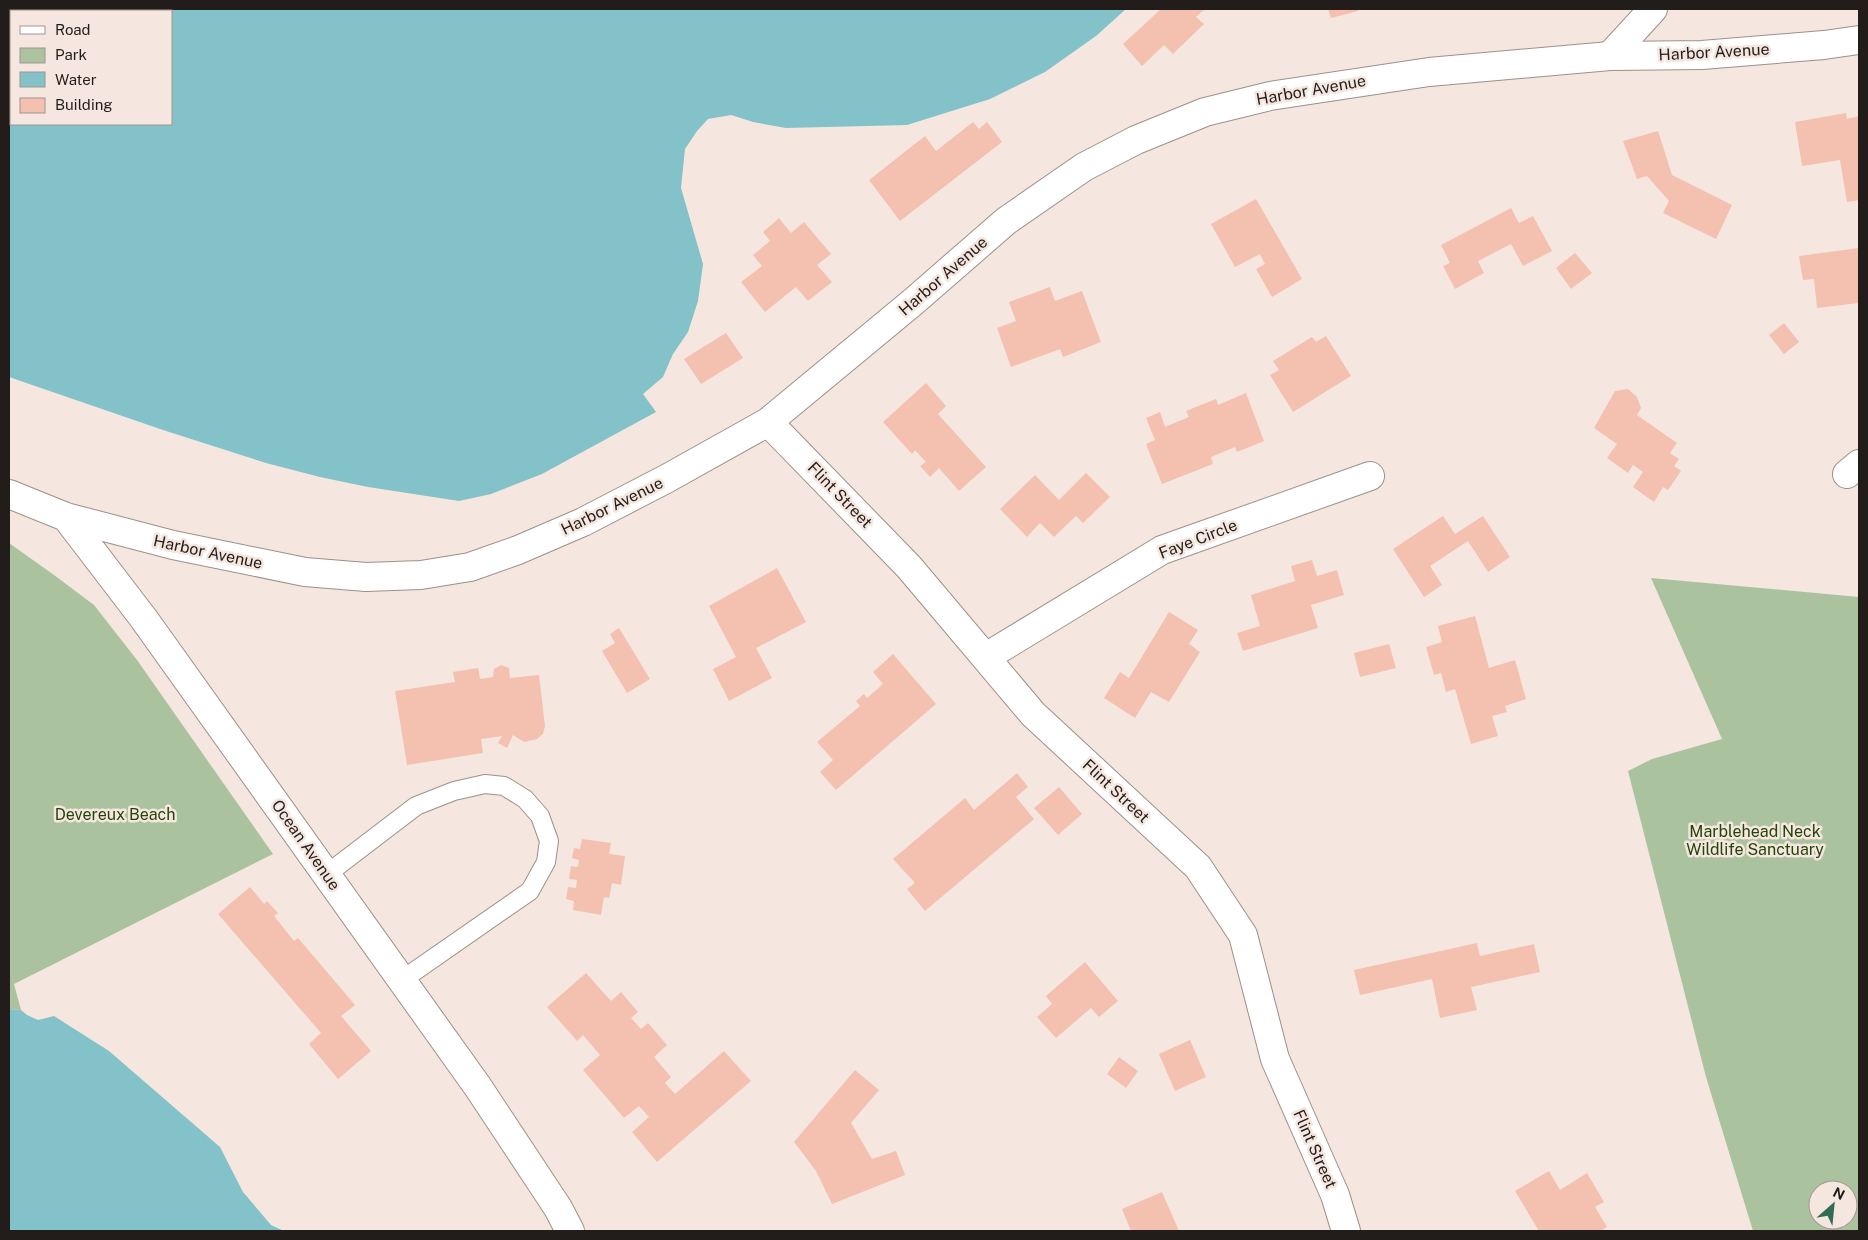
<svg xmlns="http://www.w3.org/2000/svg" width="1868" height="1240" viewBox="0 0 1868 1240" font-family="'Public Sans',sans-serif">
<rect width="100%" height="100%" fill="#f5e7df"/>
<path fill="#abc29e" fill-rule="evenodd" d="M 9,543 L 54,575 L 94,605 L 137,660 L 273,854 L 14,984 L 21,1010 L 9,1009 Z
M 1651,578 L 1859,597 L 1859,1231 L 1753,1231 L 1706,1077 L 1628,771 L 1652,759 L 1722,739 ZM 1818,1190 L 1848,1190 L 1848,1220 L 1818,1220 Z"/>
<path fill="#83c2c8" fill-rule="evenodd" d="M 9,9 L 1126,9 L 1096,36 L 1045,72 L 990,99 L 907,125 L 786,128 L 753,122 L 731,115 L 708,119 L 697,131 L 685,149 L 681,188 L 703,264 L 698,301 L 688,332 L 673,354 L 663,377 L 643,394 L 656,412 L 542,474 L 491,494 L 459,501 L 368,487 L 320,477 L 266,463 L 163,430 L 9,377 ZM 11,11 L 171,11 L 171,124 L 11,124 Z
M 9,1009 L 21,1010 L 27,1015 L 38,1020 L 54,1016 L 109,1051 L 220,1147 L 243,1192 L 271,1225 L 284,1231 L 9,1231 Z"/>
<path fill="#f4c0af" d="M 1161,9 L 1205,9 L 1196,17 L 1204,24 L 1173,54 L 1164,45 L 1142,66 L 1123,44 Z
M 1328,9 L 1358,9 L 1358,11 L 1331,18 Z
M 1846,113 L 1847,119 L 1859,116 L 1859,200 L 1847,202 L 1840,160 L 1802,166 L 1795,122 Z
M 973,122 L 979,129 L 987,122 L 1002,142 L 900,221 L 869,180 L 925,136 L 936,151 Z
M 1658,131 L 1672,175 L 1732,205 L 1716,239 L 1663,213 L 1669,201 L 1647,176 L 1637,179 L 1623,141 Z
M 1256,199 L 1302,279 L 1272,297 L 1256,269 L 1265,264 L 1260,254 L 1235,267 L 1211,224 Z
M 1511,208 L 1519,223 L 1533,216 L 1552,251 L 1523,266 L 1511,244 L 1478,261 L 1484,273 L 1455,289 L 1443,266 L 1450,263 L 1441,245 Z
M 779,218 L 791,233 L 804,222 L 831,254 L 817,265 L 832,282 L 808,301 L 796,287 L 765,312 L 741,282 L 762,266 L 753,255 L 770,241 L 763,232 Z
M 1859,248 L 1859,303 L 1817,308 L 1814,279 L 1803,280 L 1799,256 Z
M 1575,253 L 1592,273 L 1571,289 L 1556,268 Z
M 1050,287 L 1055,301 L 1082,291 L 1101,342 L 1063,357 L 1060,349 L 1011,367 L 997,328 L 1016,321 L 1009,302 Z
M 1784,323 L 1799,342 L 1784,354 L 1769,335 Z
M 726,333 L 743,358 L 701,384 L 684,359 Z
M 1326,336 L 1351,376 L 1293,412 L 1270,375 L 1279,370 L 1273,361 L 1312,337 L 1316,342 Z
M 926,383 L 946,406 L 938,414 L 986,467 L 959,491 L 939,468 L 930,477 L 920,466 L 926,462 L 915,450 L 912,454 L 883,422 Z
M 1628,389 L 1637,397 L 1641,408 L 1637,415 L 1677,443 L 1670,453 L 1679,459 L 1674,466 L 1681,471 L 1668,490 L 1663,487 L 1654,502 L 1633,487 L 1643,472 L 1633,465 L 1628,473 L 1607,458 L 1617,444 L 1594,428 L 1615,391 Z
M 1246,393 L 1264,441 L 1237,452 L 1235,447 L 1211,457 L 1213,464 L 1162,484 L 1146,444 L 1155,440 L 1146,418 L 1160,412 L 1165,427 L 1189,417 L 1186,411 L 1216,399 L 1218,405 Z
M 1086,473 L 1110,497 L 1083,523 L 1076,516 L 1054,537 L 1040,523 L 1027,537 L 1000,509 L 1035,475 L 1059,500 Z
M 1443,516 L 1455,534 L 1483,516 L 1510,557 L 1488,572 L 1468,541 L 1430,566 L 1442,585 L 1424,597 L 1393,549 Z
M 1312,560 L 1317,576 L 1337,570 L 1344,595 L 1311,605 L 1318,628 L 1243,651 L 1237,633 L 1260,626 L 1251,595 L 1295,581 L 1291,566 Z
M 777,568 L 806,622 L 756,648 L 772,678 L 729,701 L 713,669 L 736,657 L 709,606 Z
M 1169,612 L 1198,630 L 1189,644 L 1200,652 L 1169,702 L 1151,692 L 1135,718 L 1104,698 L 1120,672 L 1129,678 Z
M 1475,616 L 1489,668 L 1515,660 L 1526,699 L 1505,706 L 1507,712 L 1492,716 L 1498,736 L 1471,744 L 1455,689 L 1446,692 L 1441,673 L 1434,675 L 1426,647 L 1442,642 L 1438,626 Z
M 619,628 L 650,679 L 627,693 L 602,651 L 615,643 L 610,634 Z
M 1389,644 L 1396,668 L 1360,677 L 1354,653 Z
M 893,654 L 936,704 L 836,790 L 820,772 L 833,760 L 817,742 L 860,706 L 856,701 L 864,694 L 867,698 L 883,684 L 873,672 Z
M 501,665 L 509,668 L 510,678 L 539,675 L 545,726 L 543,734 L 537,739 L 524,742 L 513,735 L 507,748 L 498,743 L 502,736 L 481,739 L 483,753 L 407,765 L 395,691 L 455,682 L 453,672 L 478,668 L 480,679 L 493,677 L 494,669 Z
M 1017,773 L 1028,787 L 1016,797 L 1034,819 L 925,911 L 907,889 L 915,883 L 893,859 L 965,798 L 974,810 Z
M 1059,787 L 1082,814 L 1058,835 L 1034,808 Z
M 582,839 L 611,843 L 609,854 L 625,856 L 621,885 L 612,883 L 609,898 L 604,897 L 601,915 L 573,910 L 574,901 L 566,899 L 568,887 L 576,888 L 577,880 L 569,879 L 571,866 L 578,867 L 579,860 L 572,858 L 574,848 L 580,849 Z
M 250,887 L 264,904 L 267,901 L 278,913 L 274,916 L 294,941 L 298,938 L 355,1005 L 341,1016 L 371,1051 L 338,1079 L 309,1044 L 321,1033 L 218,914 Z
M 1477,943 L 1480,956 L 1534,944 L 1540,972 L 1471,987 L 1477,1010 L 1440,1018 L 1432,979 L 1360,995 L 1354,970 Z
M 1085,962 L 1118,1001 L 1099,1017 L 1091,1008 L 1056,1038 L 1037,1017 L 1052,1004 L 1046,996 Z
M 586,973 L 611,1001 L 621,992 L 638,1012 L 631,1018 L 641,1029 L 648,1023 L 667,1045 L 654,1057 L 671,1077 L 665,1083 L 675,1094 L 724,1051 L 751,1081 L 657,1162 L 632,1132 L 649,1117 L 639,1106 L 624,1118 L 583,1070 L 600,1055 L 583,1035 L 577,1041 L 547,1007 Z
M 1190,1040 L 1206,1077 L 1175,1091 L 1159,1054 Z
M 1119,1057 L 1138,1071 L 1126,1088 L 1107,1074 Z
M 855,1070 L 879,1090 L 851,1123 L 872,1159 L 896,1151 L 905,1175 L 832,1204 L 816,1171 L 794,1142 Z
M 1549,1171 L 1560,1190 L 1587,1173 L 1604,1202 L 1595,1207 L 1607,1227 L 1600,1231 L 1539,1231 L 1515,1191 Z
M 1162,1192 L 1179,1231 L 1131,1231 L 1122,1209 Z"/>
<g fill="none" stroke-linecap="round" stroke-linejoin="round">
<defs>
<path id="lane" d="M 327,874 L 416,806 L 454,791 L 485,784 L 504,786 L 525,799 L 540,816 L 549,841 L 546,862 L 530,891 L 402,980"/>
<path id="street" d="M 1610,56 L 1653,9
M 768,422 L 909,567 L 1033,714 L 1198,867 L 1243,935 L 1275,1059 L 1335,1195 L 1346,1231
M 1847,474 L 1859,464
M 986,657 L 1162,550 L 1370,476"/>
<path id="secondary" d="M 9,494 L 66,517 L 173,545 L 305,572 L 366,577 L 421,575 L 470,567 L 518,550 L 583,522 L 666,479 L 768,422 L 913,302 L 1006,221 L 1084,167 L 1136,140 L 1205,112 L 1270,96 L 1429,72 L 1610,56 L 1702,55 L 1824,45 L 1859,40
M 66,517 L 144,619 L 478,1087 L 558,1208 L 570,1231"/>
</defs>
<use href="#lane" stroke="#9c9089" stroke-width="20"/>
<use href="#street" stroke="#9c9089" stroke-width="30"/>
<use href="#secondary" stroke="#9c9089" stroke-width="30"/>
<use href="#lane" stroke="#fff" stroke-width="18"/>
<use href="#street" stroke="#fff" stroke-width="28"/>
<use href="#secondary" stroke="#fff" stroke-width="28"/>
</g>
<g text-anchor="middle" dominant-baseline="central" stroke-width="5" stroke-linejoin="round" paint-order="stroke">
<g font-size="16" fill="#221d1b" stroke="#f5e7df">
<text transform="translate(1714 52) rotate(-3)">Harbor Avenue</text>
<text transform="translate(1311 90) rotate(-10)">Harbor Avenue</text>
<text transform="translate(943 276) rotate(-41)">Harbor Avenue</text>
<text transform="translate(840 495) rotate(46)">Flint Street</text>
<text transform="translate(612 506) rotate(-26)">Harbor Avenue</text>
<text transform="translate(1198 539) rotate(-21)">Faye Circle</text>
<text transform="translate(208 552) rotate(12)">Harbor Avenue</text>
<text transform="translate(1116 791) rotate(43)">Flint Street</text>
<text transform="translate(306 845) rotate(55)">Ocean Avenue</text>
<text transform="translate(1315 1149) rotate(66)">Flint Street</text>
</g>
<g font-size="16" fill="#234407" stroke="#f5e7df">
<text x="115" y="814">Devereux Beach</text>
<text x="1755" y="831">Marblehead Neck<tspan x="1755" dy="18">Wildlife Sanctuary</tspan></text>
</g>
</g>
<rect width="1868" height="1240" fill="none" stroke="#221d1b" stroke-width="20"/>
<rect x="10" y="10" width="162" height="115" fill="#f5e7df" stroke="#a19691"/>
<rect x="20" y="26" width="25" height="8" fill="#ffffff" stroke="#a19691"/>
<text x="55" y="35" font-size="15" fill="#221d1b">Road</text>
<rect x="20" y="48" width="25" height="15" fill="#abc29e" stroke="#a19691"/>
<text x="55" y="60" font-size="15" fill="#221d1b">Park</text>
<rect x="20" y="72" width="25" height="15" fill="#83c2c8" stroke="#a19691"/>
<text x="55" y="85" font-size="15" fill="#221d1b">Water</text>
<rect x="20" y="98" width="25" height="15" fill="#f4c0af" stroke="#a19691"/>
<text x="55" y="110" font-size="15" fill="#221d1b">Building</text>
<g transform="translate(1833 1205) rotate(27)"><circle r="24" fill="#f5e7df" stroke="#a19691"/>
<path d="M0-4L9 19L0 12L-9 19Z" fill="#326c56"/>
<text y="-8" font-size="14" font-weight="bold" text-anchor="middle" fill="#221d1b">N</text>
</g>
</svg>
